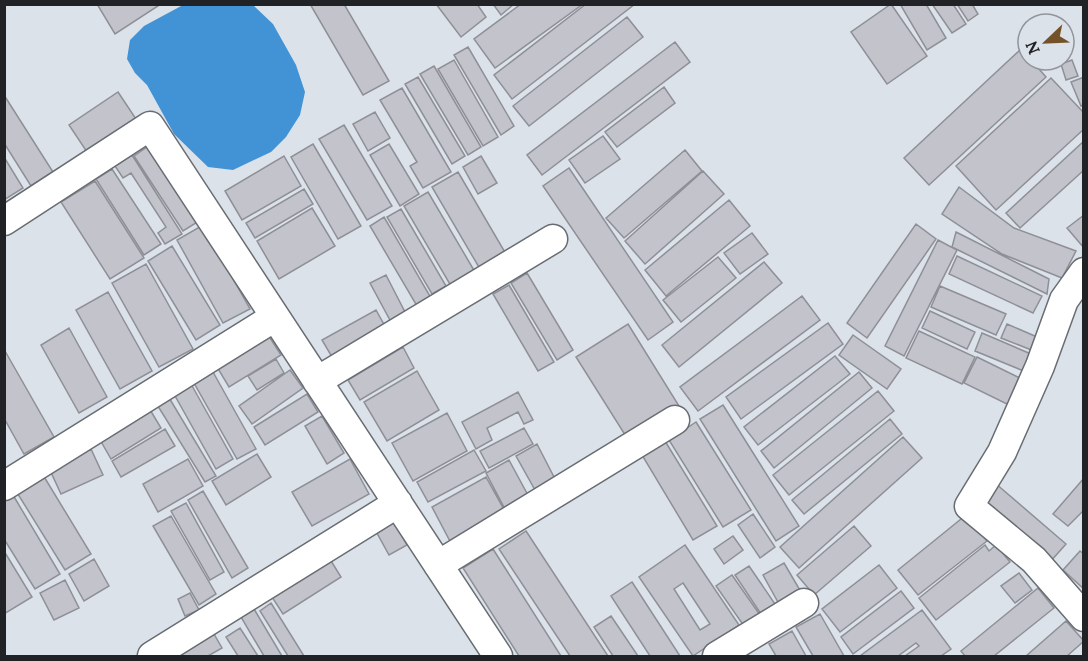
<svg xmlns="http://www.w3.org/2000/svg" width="1088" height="661" viewBox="0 0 1088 661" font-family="Lora,serif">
<rect width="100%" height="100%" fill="#dce2e9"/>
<path fill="#4193d5" d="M 183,5 L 253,5 L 273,24 L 296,65 L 305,92 L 300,115 L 286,137 L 271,152 L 233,170 L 208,167 L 174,134 L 147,85 L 135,73 L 127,59 L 130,40 L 144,26 Z"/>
<path fill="#c2c3cb" stroke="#8e8f97" stroke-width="1.5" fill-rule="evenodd" d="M 97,4 L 161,4 L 115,34 Z
M 310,4 L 344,4 L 389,81 L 363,95 Z
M 436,4 L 477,4 L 486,17 L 461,37 Z
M 493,4 L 514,4 L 501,15 Z
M 521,4 L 583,4 L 495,68 L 474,39 Z
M 586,4 L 635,4 L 512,99 L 494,75 Z
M 891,4 L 927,56 L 887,84 L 851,32 Z
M 900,4 L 926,4 L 946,38 L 927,50 Z
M 932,4 L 953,4 L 966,24 L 952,33 Z
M 957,4 L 972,4 L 978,14 L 968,21 Z
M 627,17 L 643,37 L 529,126 L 513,106 Z
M 675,42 L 690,62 L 542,175 L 527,155 Z
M 468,47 L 514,126 L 501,135 L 454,55 Z
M 1021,49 L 1028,57 L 1028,60 L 1031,60 L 1046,77 L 929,185 L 904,158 Z
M 454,60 L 498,137 L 483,146 L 438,69 Z
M 1072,60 L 1078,76 L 1066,80 L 1061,64 Z
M 434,66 L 481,147 L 468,155 L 420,74 Z
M 418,77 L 465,156 L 452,164 L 405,84 Z
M 1084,77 L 1084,104 L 1081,106 L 1071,82 Z
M 1051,78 L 1084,113 L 1084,129 L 996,210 L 956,166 Z
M 664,87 L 675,103 L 617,147 L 605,132 Z
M 402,88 L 451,172 L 423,188 L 410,166 L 417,162 L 380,100 Z
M 118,92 L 136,119 L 87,152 L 69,125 Z
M 4,95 L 53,172 L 31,186 L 4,143 Z
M 375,112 L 390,138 L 368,151 L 353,124 Z
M 344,125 L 392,206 L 367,220 L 319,139 Z
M 603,136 L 620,159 L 585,183 L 569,160 Z
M 1084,141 L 1084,170 L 1020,228 L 1006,213 Z
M 313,144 L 361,226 L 338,239 L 291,157 Z
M 389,144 L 419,194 L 400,206 L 370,155 Z
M 150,145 L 199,221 L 183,231 L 134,156 Z
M 685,150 L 702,171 L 624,238 L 606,218 Z
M 132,155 L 182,234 L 165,244 L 158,233 L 166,227 L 131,173 L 123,178 L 115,166 Z
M 284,156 L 301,186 L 242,220 L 225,191 Z
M 481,156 L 497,183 L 478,194 L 463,167 Z
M 4,157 L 23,188 L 4,200 Z
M 569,168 L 673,322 L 648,340 L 543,186 Z
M 112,169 L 161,244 L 144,255 L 96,179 Z
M 703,171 L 724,194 L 645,264 L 625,241 Z
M 458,172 L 506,254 L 480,269 L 432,187 Z
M 95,181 L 144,258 L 110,279 L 61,202 Z
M 959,187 L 1014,228 L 1076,251 L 1062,278 L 1002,254 L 942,214 Z
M 304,189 L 313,204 L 255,238 L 246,223 Z
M 428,192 L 475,272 L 451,286 L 404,206 Z
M 729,200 L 750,226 L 666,296 L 645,270 Z
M 312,208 L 335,246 L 279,279 L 257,241 Z
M 401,209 L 446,286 L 432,294 L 387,217 Z
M 1084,215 L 1084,248 L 1067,228 Z
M 384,217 L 431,298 L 417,306 L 370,226 Z
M 916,224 L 936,239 L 867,338 L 847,323 Z
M 203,225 L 250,309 L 223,323 L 177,240 Z
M 956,232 L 1049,279 L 1047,294 L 952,247 Z
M 752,233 L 768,254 L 740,274 L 724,253 Z
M 938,240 L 957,250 L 904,356 L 885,346 Z
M 172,246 L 220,325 L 196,340 L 148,261 Z
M 957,256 L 1042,296 L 1033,313 L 949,274 Z
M 718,257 L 736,278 L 681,322 L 663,300 Z
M 764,262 L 782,283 L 679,367 L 662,345 Z
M 146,264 L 193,349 L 159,367 L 112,283 Z
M 527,273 L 573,350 L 557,360 L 511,283 Z
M 386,275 L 406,314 L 391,322 L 370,283 Z
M 509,285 L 554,362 L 538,371 L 493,294 Z
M 940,286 L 1006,314 L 996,335 L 931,307 Z
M 108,292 L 152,371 L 120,389 L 76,310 Z
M 802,296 L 820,320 L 698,411 L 680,387 Z
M 376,310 L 386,328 L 332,357 L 322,340 Z
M 930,311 L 975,332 L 967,349 L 922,328 Z
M 828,323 L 843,344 L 741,419 L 726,397 Z
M 628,324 L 679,406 L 627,438 L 576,357 Z
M 1007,324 L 1044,340 L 1039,353 L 1001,338 Z
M 69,328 L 107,397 L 79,413 L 41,345 Z
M 265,330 L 281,355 L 229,387 L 214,362 Z
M 919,331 L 975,357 L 962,384 L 906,358 Z
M 982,333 L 1038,357 L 1031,374 L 975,351 Z
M 853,335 L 901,369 L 887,389 L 839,355 Z
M 403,347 L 414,368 L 360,400 L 348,380 Z
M 5,351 L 54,437 L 24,454 L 4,418 Z
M 835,356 L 850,374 L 758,445 L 744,427 Z
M 977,357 L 1024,380 L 1011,406 L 964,383 Z
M 276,359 L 284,373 L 257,390 L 248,376 Z
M 290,370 L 303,388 L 252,424 L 239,406 Z
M 417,371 L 439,410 L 387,441 L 364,402 Z
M 213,372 L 256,449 L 237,459 L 194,383 Z
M 859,372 L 872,388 L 774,468 L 761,451 Z
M 191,384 L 233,459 L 216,469 L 174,394 Z
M 878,391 L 894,411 L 789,495 L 773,475 Z
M 518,392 L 533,420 L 524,424 L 518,412 L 487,428 L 492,440 L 476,449 L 462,422 Z
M 307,394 L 318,412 L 265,445 L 254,427 Z
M 168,396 L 216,476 L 205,482 L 156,403 Z
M 723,405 L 799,526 L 776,541 L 700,419 Z
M 149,408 L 161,428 L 111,459 L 99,438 Z
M 447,413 L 467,451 L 413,481 L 392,443 Z
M 322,416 L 344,453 L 327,464 L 305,426 Z
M 890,419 L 902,434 L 804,514 L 792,500 Z
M 696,422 L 751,510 L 723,527 L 669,440 Z
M 524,428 L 533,444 L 489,468 L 480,451 Z
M 165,429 L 175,446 L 121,477 L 112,461 Z
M 903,437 L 922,458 L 799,568 L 780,547 Z
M 665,441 L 717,526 L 693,540 L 642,455 Z
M 537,444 L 555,479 L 535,490 L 516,456 Z
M 91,449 L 103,475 L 61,494 L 49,468 Z
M 474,450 L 486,471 L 428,502 L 417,482 Z
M 257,454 L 271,477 L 226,505 L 212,481 Z
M 188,459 L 203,486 L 158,512 L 143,484 Z
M 350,459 L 369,494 L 312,526 L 292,492 Z
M 509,460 L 530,499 L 506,511 L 486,473 Z
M 43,475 L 91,554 L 65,570 L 16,491 Z
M 486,477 L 507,515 L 452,545 L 432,507 Z
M 1084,478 L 1084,510 L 1068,526 L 1053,514 Z
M 995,483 L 1066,544 L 1050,562 L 979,501 Z
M 203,491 L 248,568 L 232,578 L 188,500 Z
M 13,495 L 60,574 L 35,589 L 4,539 L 4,500 Z
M 186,503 L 224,572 L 210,580 L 171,511 Z
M 753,514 L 775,547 L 760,558 L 738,525 Z
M 390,515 L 407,545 L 389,555 L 372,524 Z
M 966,515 L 987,541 L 918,595 L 898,570 Z
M 171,516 L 216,594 L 199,605 L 153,526 Z
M 854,526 L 871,546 L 814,595 L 797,575 Z
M 526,531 L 608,656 L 570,656 L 499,549 Z
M 733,536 L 743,550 L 724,564 L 714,549 Z
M 685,545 L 739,625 L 693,656 L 639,577 ZM 683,583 L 710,624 L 700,630 L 674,589 Z
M 985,545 L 989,551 L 996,545 L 1010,562 L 936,620 L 919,598 Z
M 493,549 L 561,656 L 519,656 L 463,568 Z
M 4,551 L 32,597 L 4,614 Z
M 1080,551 L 1084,554 L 1084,589 L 1063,570 Z
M 328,556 L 341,577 L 283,614 L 270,594 Z
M 94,559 L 109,586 L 84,601 L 69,574 Z
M 784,563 L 801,592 L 779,604 L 763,575 Z
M 879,565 L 897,588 L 840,632 L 822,609 Z
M 749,566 L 775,604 L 761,614 L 735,575 Z
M 1019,573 L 1032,590 L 1015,603 L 1001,586 Z
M 732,575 L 760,615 L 744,626 L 716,586 Z
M 65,580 L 79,608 L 54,620 L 40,593 Z
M 632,582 L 680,656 L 650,656 L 611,596 Z
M 1038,588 L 1054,608 L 994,656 L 965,656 L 961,651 Z
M 901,591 L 914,608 L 853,654 L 841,637 Z
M 190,593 L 199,610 L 185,616 L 178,599 Z
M 271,603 L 304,656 L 288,656 L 260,611 Z
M 254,609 L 282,656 L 264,656 L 241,617 Z
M 922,610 L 951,649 L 941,656 L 905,656 L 919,646 L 916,643 L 898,656 L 860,656 Z
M 820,614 L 844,656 L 813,656 L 796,627 Z
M 611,616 L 638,656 L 613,656 L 594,627 Z
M 1066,621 L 1084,641 L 1067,656 L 1026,656 Z
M 210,627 L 222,648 L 208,656 L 162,656 Z
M 240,628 L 258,656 L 238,656 L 226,637 Z
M 792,631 L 806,656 L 776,656 L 769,644 Z"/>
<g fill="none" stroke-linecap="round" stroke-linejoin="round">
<defs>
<path id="minor" d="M 4,221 L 150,126 L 498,656
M 1084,272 L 1064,300 L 1040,366 L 1002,452 L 969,506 L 1034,560 L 1084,617
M 317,381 L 553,239
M 4,486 L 275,317
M 438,565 L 675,420
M 152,656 L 398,503
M 717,656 L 804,603"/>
</defs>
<use href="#minor" stroke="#686d73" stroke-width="31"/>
<use href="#minor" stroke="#fff" stroke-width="28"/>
</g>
<rect width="1088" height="661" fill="none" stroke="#202225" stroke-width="12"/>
<g transform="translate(1046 42) rotate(247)"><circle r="28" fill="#dce2e9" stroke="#91959b" stroke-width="1.5"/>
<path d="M0-4.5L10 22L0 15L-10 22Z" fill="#745229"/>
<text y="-9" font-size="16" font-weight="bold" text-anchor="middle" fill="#202225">N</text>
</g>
</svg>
